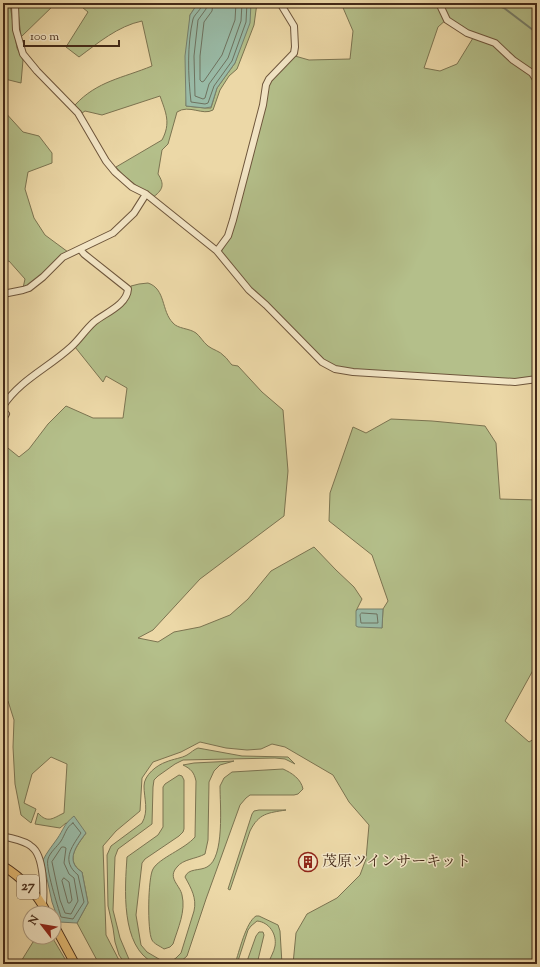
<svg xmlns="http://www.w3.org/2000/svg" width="540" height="967" viewBox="0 0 540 967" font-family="'Sorts Mill Goudy','Noto Serif JP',serif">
<rect width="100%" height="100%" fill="#ecd8a7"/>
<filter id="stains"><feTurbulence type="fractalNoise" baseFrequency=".005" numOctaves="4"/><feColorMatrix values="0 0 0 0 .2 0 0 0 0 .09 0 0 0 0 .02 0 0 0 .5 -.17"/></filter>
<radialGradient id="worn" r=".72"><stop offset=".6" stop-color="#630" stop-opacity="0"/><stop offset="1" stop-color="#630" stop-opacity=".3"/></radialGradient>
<path fill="#b4bf8a" stroke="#7c7451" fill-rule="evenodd" d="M 3,3 L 9,3 L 10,5 L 17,48 L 23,60 L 21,83 L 5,79 L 3,85 Z
M 17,3 L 56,3 L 21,37 Z
M 77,3 L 198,3 L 190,15 L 186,106 L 205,108 L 211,108 L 217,88 L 235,63 L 250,12 L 251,3 L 257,3 L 254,25 L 237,69 L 229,76 L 220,90 L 213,110 C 203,116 189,104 177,112 L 168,144 L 162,150 L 158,174 C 165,185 163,190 152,198 L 122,174 L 116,167 L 162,140 C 171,123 166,113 160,96 L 102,115 L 85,111 L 82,113 L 75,105 C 97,81 123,78 152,66 L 142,21 C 118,26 98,43 79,57 L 66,47 L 88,12 Z
M 341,3 L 537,3 L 537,377 L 513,380 L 345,370 L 336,368 L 321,358 L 248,287 L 221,252 L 232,233 L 268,86 L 272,79 L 295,56 L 309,60 L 350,59 L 353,31 ZM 448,18 L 494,46 L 473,38 L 457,64 L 440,71 L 424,68 L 438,27 Z
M 3,110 L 23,132 L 39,136 L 52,153 L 52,163 L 28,172 L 25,189 L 34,218 L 45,235 L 68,252 L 42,276 L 23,288 L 25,279 L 9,261 L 3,262 Z
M 148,283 C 166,289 161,311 173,323 C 178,329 189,328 196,333 C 200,336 203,342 208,346 C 213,350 220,351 224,356 C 227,358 229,362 232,365 L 238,366 L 262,392 L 283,410 L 288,471 L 284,516 L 200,579 L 153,630 L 138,638 L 158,642 L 174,632 L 200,627 L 230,615 L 248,599 L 271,571 L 314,547 L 336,570 L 354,587 L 362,599 L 356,611 L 382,628 L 383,609 L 388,601 L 372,555 L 329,521 L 330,493 L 353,427 L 366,433 L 391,419 L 432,421 L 485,426 L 496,443 L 500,499 L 537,500 L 537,663 L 505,721 L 529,742 L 537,737 L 537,964 L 533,964 L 531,962 L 530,964 L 293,964 L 296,933 L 307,914 L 337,898 L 360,875 L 366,859 L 369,825 L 349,802 L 333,775 L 285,747 L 272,744 L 261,749 L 247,750 L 226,748 L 200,742 L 181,752 L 153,762 L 142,778 L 140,811 L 116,831 L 103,846 L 106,935 L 121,964 L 99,964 L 77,923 L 88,903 L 82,872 C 64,860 77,846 86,833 L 66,823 L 60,828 L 35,824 L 38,813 C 48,824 53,818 64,813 L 67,764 L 51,757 L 32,774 L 24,803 L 36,809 L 31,823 L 21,815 L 15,784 L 13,747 L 14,720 L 8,701 L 3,699 L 3,444 L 19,457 L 29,449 L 48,424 L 66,406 L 93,418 L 123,418 L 127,388 L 106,376 L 103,382 L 75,347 L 90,328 L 119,306 L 131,286 L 139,284 Z
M 198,748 L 242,756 L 288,757 L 295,764 L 285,759 L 275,758 L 183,760 L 175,764 L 158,776 L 154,780 L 153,787 L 152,824 L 118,849 L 115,857 L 113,910 L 120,938 L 131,964 L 125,964 L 119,955 L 115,942 L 113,928 L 108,906 L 107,855 L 111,846 L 142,823 C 149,811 144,798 144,786 C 144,775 157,765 166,762 C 173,759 182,758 187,755 C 192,752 193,750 198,748 Z
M 234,761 L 220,765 L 214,771 L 209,782 L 208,840 L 205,854 C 196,859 183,859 177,867 C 167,878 180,885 182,895 C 186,911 178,928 173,944 L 170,947 L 164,949 C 160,946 154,944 152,940 C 147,931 148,877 153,869 C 159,858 185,849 195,837 L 196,781 C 194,772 191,769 183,765 L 194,763 Z
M 283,769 C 292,773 301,779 303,789 L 298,794 L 294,795 L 250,795 L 246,798 L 240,805 L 206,899 L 187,956 L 178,964 C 171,964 160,966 154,963 C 120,947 125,887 127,857 L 158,835 L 163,827 L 163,787 L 165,784 L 179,775 L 182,776 L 184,780 L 184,829 L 183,832 L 179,836 L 145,859 L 142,863 L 136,915 L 141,945 L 147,952 L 164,962 L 172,961 L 176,958 L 181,953 L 194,911 C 197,898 191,888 185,877 C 188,868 200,871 207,867 C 225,858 220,804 220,786 L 224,778 L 232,772 Z
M 259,810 L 286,810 C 268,813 259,813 250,831 L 230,890 L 228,889 L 252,814 L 254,811 Z
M 256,916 L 259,916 L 278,925 L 280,931 L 282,964 L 268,964 C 270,958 274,952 275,946 C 277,934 269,922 257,921 L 251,926 L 248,930 L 237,964 L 235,964 C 239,952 246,922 256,916 Z
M 259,932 L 263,932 L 264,935 L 257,964 L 246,964 L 256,936 Z
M 48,937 L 52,937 L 68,964 L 16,964 L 20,963 L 33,942 Z"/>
<path fill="#99baa6" stroke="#77806d" d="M 198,3 L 251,3 L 250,23 L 235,63 L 217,88 L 211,107 L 205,108 L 186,106 L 185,56 L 190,15 Z
M 358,609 L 383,609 L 382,628 L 358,627 L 356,626 L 356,611 Z
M 74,816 L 86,833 C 77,845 64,861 82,872 L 88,903 L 77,923 L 59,922 L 52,902 L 43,860 C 47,852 52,846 57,839 C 64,829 63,825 74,816 Z"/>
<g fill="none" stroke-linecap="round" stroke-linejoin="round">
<path stroke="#6e725f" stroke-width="1" d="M 202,3 C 202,10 195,13 193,19 C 187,45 188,75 191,102 L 205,104 L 208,103 L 214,86 L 232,61 L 246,22 L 247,3
M 207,3 L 206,9 L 198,20 L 194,56 L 195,96 L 203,99 L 205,98 L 209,84 L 228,58 L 241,21 L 242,3
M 213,3 L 212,11 L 204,22 L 200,56 L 200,80 L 202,82 L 204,81 L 222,55 L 235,20 L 236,3
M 362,613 L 377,614 L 378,623 L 361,623 L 360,615 Z
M 73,823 L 81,833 C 71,848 61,861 78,875 L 84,902 L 73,919 L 61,917 C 58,907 45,867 48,859 C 50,852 57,847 61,841 C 65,835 66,827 73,823 Z
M 62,847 L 64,847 L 66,848 L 64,863 L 69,874 L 74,878 L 78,901 L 71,914 L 65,913 L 60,900 L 52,862 Z
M 64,878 L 69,882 L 72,900 L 70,903 L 68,903 L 62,881 Z"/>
<path stroke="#77806d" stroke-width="2" d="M 493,3 L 504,8 L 533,30 L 537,31"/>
<defs>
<path id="minor" d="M 13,3 L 15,6 L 16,30 L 23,54 L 37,71 L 78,113 L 106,161 L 115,172 L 132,187 L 146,194 L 217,251 L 249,290 L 266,305 L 322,362 L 335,369 L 353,372 L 515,382 L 537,379
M 439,3 L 447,20 L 467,33 L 495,43 L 513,60 L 532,73 L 537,81
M 217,251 L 228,236 L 233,220 L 263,105 L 266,85 L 269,79 L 294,53 L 295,47 L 294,26 L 280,3
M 3,294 L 23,290 L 29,288 L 43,277 L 63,257 L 113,233 L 134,213 L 146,194
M 3,406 C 20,380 48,368 71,347 C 79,340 85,330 94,322 C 105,313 127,305 128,289 L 84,254 L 80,249
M 3,412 L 6,414 L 3,419
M 3,836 C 12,839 25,840 32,847 C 44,856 44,890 43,904"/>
<path id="major" d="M 3,866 C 21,877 37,894 47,913
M 54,925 L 75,964"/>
</defs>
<use href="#minor" stroke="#6e563c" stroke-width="8"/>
<use href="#major" stroke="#442a18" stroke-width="10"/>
<use href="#minor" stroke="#f3e6c6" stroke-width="6"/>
<use href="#major" stroke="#e6bc74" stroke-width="8"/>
</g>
<defs>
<symbol id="building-ring" viewBox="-11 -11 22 22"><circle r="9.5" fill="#f3e6c6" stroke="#8f2418" stroke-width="1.5"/><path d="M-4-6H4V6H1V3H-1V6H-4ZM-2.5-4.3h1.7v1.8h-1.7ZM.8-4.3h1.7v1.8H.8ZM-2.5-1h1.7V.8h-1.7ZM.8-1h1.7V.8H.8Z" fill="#8f2418"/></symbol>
</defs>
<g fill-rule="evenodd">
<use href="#building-ring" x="297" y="851" width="22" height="22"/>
</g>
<g text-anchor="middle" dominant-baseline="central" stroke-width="3" stroke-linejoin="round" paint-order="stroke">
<rect fill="#f3e6c6" stroke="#78624c" stroke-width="1" x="17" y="875" width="22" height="24" rx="3"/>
<g font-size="14" font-weight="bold" fill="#442a18">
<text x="28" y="887">27</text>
</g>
<g font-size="15" fill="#442a18" stroke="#f3e6c6" text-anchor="start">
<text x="322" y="862">茂原ツインサーキット</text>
</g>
</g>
<rect width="540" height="967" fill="none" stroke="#ecd8a7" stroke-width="16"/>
<rect x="4" y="4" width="532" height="959" fill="none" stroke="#442a18" stroke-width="2"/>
<rect x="8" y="8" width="524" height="951" fill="none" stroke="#442a18"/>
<g transform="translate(42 925) rotate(301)"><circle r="19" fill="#f3e6c6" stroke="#ad9b80"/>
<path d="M0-3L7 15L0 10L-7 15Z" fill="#8f2418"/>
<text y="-6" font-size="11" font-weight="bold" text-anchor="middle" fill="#442a18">N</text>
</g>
<path d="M24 40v6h95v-6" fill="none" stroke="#442a18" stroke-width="2"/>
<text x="30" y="40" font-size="12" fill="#442a18" stroke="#f3e6c6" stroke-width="3" paint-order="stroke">100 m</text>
<rect width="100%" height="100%" filter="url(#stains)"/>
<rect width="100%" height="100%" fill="url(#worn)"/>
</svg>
